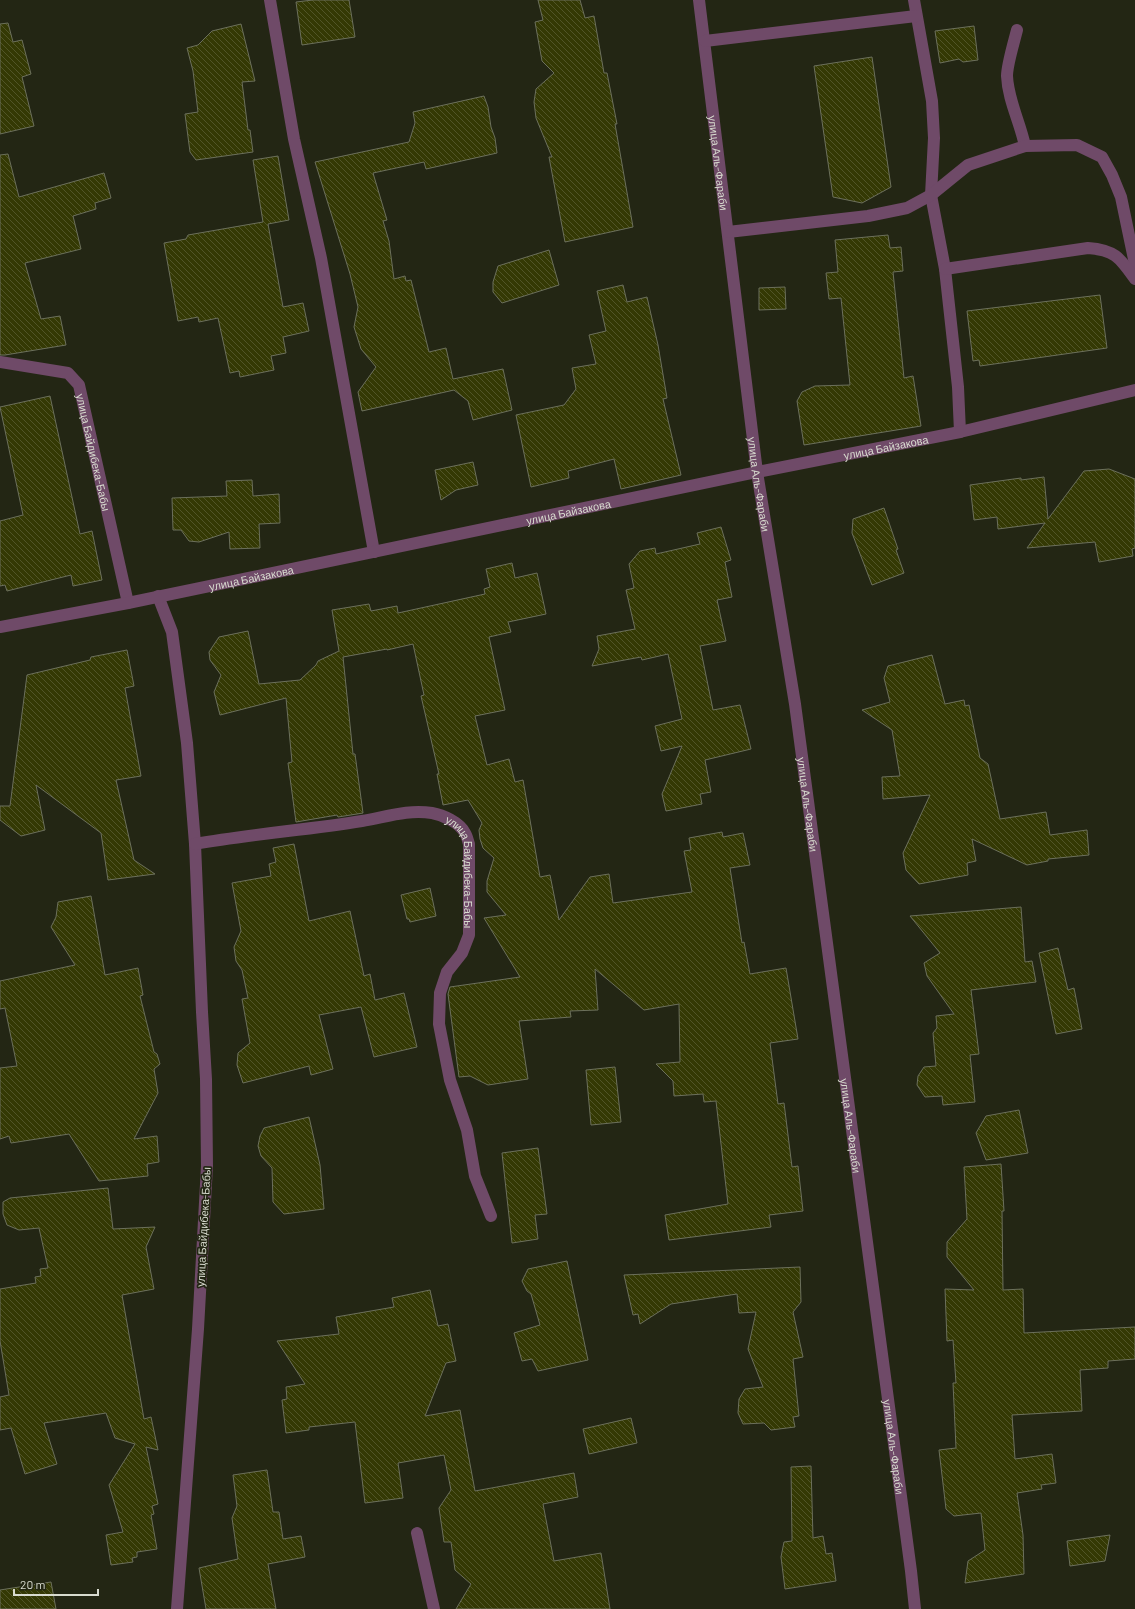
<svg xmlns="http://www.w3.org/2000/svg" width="1135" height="1609" viewBox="0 0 1135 1609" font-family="Barlow,sans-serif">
<defs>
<pattern id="building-back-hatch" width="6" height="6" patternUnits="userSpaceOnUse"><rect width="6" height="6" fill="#343904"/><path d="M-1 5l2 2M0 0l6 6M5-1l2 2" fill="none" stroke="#515528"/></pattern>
</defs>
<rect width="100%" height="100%" fill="#232614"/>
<path fill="url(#building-back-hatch)" stroke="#6c705c" d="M 313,0 L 349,0 L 355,37 L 302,45 L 296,2 Z
M 538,0 L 580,0 L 585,18 L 594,16 L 604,73 L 607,73 L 617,124 L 615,124 L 633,227 L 565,242 L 549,157 L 552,157 L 536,118 L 534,102 L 536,89 L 554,73 L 542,61 L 535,22 L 543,20 Z
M 8,23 L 13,42 L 22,40 L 31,74 L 22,77 L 34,126 L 0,134 L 0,24 Z
M 241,24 L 255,81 L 242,82 L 248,130 L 250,130 L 253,152 L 196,160 L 190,152 L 185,114 L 198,112 L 193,71 L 187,48 L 198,45 L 212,31 Z
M 974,26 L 978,60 L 963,62 L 959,59 L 940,63 L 935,31 Z
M 872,57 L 891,187 L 862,203 L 833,197 L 814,66 Z
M 484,96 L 488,107 L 491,127 L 495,138 L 497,153 L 426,169 L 424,162 L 373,173 L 387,220 L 383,221 L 389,241 L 394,279 L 405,276 L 406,281 L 411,280 L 429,352 L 446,348 L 453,379 L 503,369 L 512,410 L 473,420 L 468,401 L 454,390 L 362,411 L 358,392 L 376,367 L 361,349 L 354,327 L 358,307 L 350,274 L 315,162 L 409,142 L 415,123 L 413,112 Z
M 8,154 L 19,197 L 104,173 L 111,198 L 95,203 L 96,209 L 73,216 L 81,249 L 25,263 L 41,319 L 60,316 L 66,345 L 5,355 L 0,355 L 0,155 Z
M 278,156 L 289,220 L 268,224 L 283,307 L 303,303 L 309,331 L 283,337 L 286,353 L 271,356 L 274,370 L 240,377 L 239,371 L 230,373 L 218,318 L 199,322 L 198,317 L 178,321 L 164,243 L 186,239 L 188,235 L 263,222 L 253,160 Z
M 888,235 L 890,248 L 901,247 L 903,271 L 893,272 L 904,378 L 913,376 L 921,426 L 804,445 L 797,401 L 802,392 L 815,386 L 850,385 L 841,298 L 829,299 L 826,273 L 838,272 L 835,240 Z
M 549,250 L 559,285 L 502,303 L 493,292 L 493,282 L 498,266 Z
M 623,285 L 627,302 L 647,297 L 658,345 L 667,398 L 663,399 L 681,475 L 621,489 L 614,459 L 568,471 L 569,478 L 531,487 L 516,415 L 564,405 L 576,389 L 572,368 L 596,364 L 589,335 L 606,331 L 597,291 Z
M 785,287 L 786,309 L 759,310 L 759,288 Z
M 1100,295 L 1107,348 L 980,366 L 979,360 L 973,361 L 967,311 Z
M 50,396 L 80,534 L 92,531 L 102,580 L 73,586 L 71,575 L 7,591 L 5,585 L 0,586 L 0,521 L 23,515 L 0,407 Z
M 473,462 L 478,485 L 456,490 L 441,500 L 435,470 Z
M 1109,469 L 1135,479 L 1135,548 L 1132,549 L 1133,556 L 1099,562 L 1095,542 L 1027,548 L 1045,523 L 998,529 L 997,517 L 974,520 L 970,485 L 1021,478 L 1021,480 L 1044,477 L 1048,519 L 1084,471 Z
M 252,480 L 253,496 L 279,494 L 280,523 L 259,524 L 260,548 L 230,549 L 229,532 L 199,542 L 189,541 L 181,530 L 173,530 L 172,498 L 227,496 L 226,481 Z
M 884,508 L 898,549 L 896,550 L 904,573 L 872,585 L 852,533 L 853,519 Z
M 721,527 L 731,560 L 725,562 L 732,597 L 717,600 L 726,641 L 700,646 L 713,710 L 740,705 L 751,749 L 705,760 L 711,792 L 700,794 L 702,804 L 666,811 L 662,794 L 682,746 L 661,751 L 655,726 L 682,719 L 668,654 L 642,660 L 641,657 L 592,666 L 599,649 L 597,636 L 635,629 L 626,590 L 634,588 L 629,564 L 640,551 L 655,548 L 656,554 L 700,544 L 697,533 Z
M 512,563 L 515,578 L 537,573 L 546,614 L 508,622 L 511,632 L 489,637 L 505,710 L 475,716 L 487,765 L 509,759 L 515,782 L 523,780 L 540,877 L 550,875 L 559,920 L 590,877 L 609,874 L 613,903 L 692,892 L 684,851 L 691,850 L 689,838 L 722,832 L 723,837 L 743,833 L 750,865 L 730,868 L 742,943 L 744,942 L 750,974 L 786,968 L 798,1039 L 770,1043 L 778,1104 L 784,1103 L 792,1167 L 798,1166 L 803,1211 L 769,1215 L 771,1227 L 669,1240 L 665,1215 L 728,1204 L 716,1101 L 704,1102 L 703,1094 L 674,1096 L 673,1081 L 656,1064 L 680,1062 L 679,1004 L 644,1010 L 595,969 L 598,1010 L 570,1011 L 571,1017 L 519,1021 L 528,1079 L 488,1085 L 470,1076 L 459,1077 L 448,994 L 450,987 L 520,977 L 484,918 L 506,915 L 487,892 L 487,881 L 494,858 L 483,848 L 480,839 L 479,830 L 482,823 L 468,800 L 443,805 L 437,774 L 439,774 L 421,696 L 424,695 L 413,644 L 387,650 L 387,649 L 343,657 L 353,754 L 355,754 L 363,813 L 338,817 L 337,815 L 296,822 L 288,763 L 292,762 L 286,698 L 220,715 L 214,692 L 221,675 L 210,660 L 209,652 L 219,637 L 248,631 L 259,684 L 300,680 L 316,665 L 318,661 L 339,651 L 332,610 L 369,604 L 371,611 L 397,606 L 398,613 L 485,594 L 484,589 L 490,587 L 486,569 Z
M 127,650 L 134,686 L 125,688 L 141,776 L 116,780 L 134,860 L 155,874 L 108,880 L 101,833 L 36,785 L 45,830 L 21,836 L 0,820 L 0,806 L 10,806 L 27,675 L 90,660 L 91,657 Z
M 932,655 L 945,704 L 964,700 L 965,706 L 969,705 L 980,758 L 988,764 L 1000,819 L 1046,812 L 1050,835 L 1087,830 L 1089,855 L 1048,859 L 1048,861 L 1027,865 L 972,839 L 976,861 L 967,863 L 968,875 L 919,884 L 906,870 L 903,853 L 930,795 L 883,799 L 882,777 L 900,776 L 892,730 L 862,710 L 890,702 L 884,678 L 888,666 Z
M 294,844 L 309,921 L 350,911 L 364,976 L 370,974 L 375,1000 L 404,993 L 417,1047 L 374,1057 L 361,1007 L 319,1015 L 333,1069 L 311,1075 L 309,1066 L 243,1083 L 237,1065 L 238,1053 L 250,1043 L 242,999 L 248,998 L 242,970 L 236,961 L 234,947 L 241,931 L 232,883 L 271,876 L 269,864 L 276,862 L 273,848 Z
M 430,888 L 436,916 L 410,922 L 409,919 L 407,919 L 401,895 Z
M 91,896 L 105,975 L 138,968 L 143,995 L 140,996 L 154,1052 L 157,1054 L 160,1064 L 154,1069 L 158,1093 L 134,1139 L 157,1136 L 159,1162 L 147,1164 L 148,1176 L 99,1181 L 69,1134 L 11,1143 L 9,1136 L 0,1139 L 0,1068 L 17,1066 L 5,1008 L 0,1009 L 0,981 L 75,965 L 51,927 L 56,917 L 58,902 Z
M 1021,907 L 1025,962 L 1032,961 L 1036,982 L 971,990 L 979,1054 L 970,1055 L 975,1102 L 943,1105 L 942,1096 L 925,1097 L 917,1085 L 918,1076 L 924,1067 L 936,1066 L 933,1033 L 937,1028 L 936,1016 L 954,1014 L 927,976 L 924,963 L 940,953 L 910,916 Z
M 1058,948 L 1068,990 L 1074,988 L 1082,1029 L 1056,1034 L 1039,953 Z
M 615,1067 L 621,1122 L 591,1125 L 586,1070 Z
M 1019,1110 L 1028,1153 L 986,1160 L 976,1133 L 986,1116 Z
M 309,1117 L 320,1165 L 324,1209 L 284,1214 L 273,1202 L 272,1168 L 261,1156 L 258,1146 L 260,1136 L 264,1128 Z
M 538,1148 L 547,1214 L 535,1215 L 538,1239 L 512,1243 L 502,1153 Z
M 1001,1164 L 1004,1211 L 1002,1211 L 1003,1290 L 1023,1289 L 1024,1333 L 1135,1327 L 1135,1359 L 1108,1361 L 1108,1368 L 1080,1370 L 1082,1411 L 1012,1415 L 1015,1459 L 1052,1454 L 1056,1483 L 1041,1485 L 1042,1489 L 1017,1493 L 1023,1535 L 1024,1574 L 965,1583 L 968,1561 L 985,1550 L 981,1513 L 954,1516 L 946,1509 L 939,1450 L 956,1448 L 953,1383 L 956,1383 L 953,1340 L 947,1341 L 945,1289 L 974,1290 L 947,1257 L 947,1242 L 967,1219 L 964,1167 Z
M 108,1188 L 113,1229 L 155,1227 L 146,1247 L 154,1289 L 122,1295 L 144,1419 L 151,1417 L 158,1450 L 146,1447 L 158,1504 L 152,1506 L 154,1514 L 151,1515 L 157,1549 L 137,1552 L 137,1557 L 132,1558 L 133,1562 L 111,1565 L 106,1535 L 123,1532 L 109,1485 L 135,1444 L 115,1438 L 106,1413 L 44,1423 L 57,1464 L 25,1474 L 11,1428 L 0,1430 L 0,1397 L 9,1395 L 0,1341 L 0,1289 L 36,1283 L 35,1277 L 41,1276 L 40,1269 L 48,1268 L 39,1228 L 19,1230 L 7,1225 L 3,1214 L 3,1202 L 10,1198 Z
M 567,1261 L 588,1360 L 538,1371 L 532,1359 L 522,1361 L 514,1333 L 540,1325 L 531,1294 L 527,1291 L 522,1281 L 528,1269 Z
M 800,1267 L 801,1302 L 793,1312 L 803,1357 L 793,1359 L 799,1416 L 793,1417 L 795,1427 L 771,1430 L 764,1423 L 743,1424 L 738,1413 L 739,1399 L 745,1389 L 763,1387 L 748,1349 L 756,1312 L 739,1313 L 737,1294 L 671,1304 L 640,1324 L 638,1314 L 633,1315 L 624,1275 Z
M 430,1290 L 438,1326 L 448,1324 L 456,1361 L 446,1363 L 425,1416 L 460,1410 L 475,1491 L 574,1473 L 578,1497 L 543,1504 L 554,1561 L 601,1553 L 610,1609 L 456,1609 L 471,1584 L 455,1570 L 451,1542 L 444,1542 L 439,1508 L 451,1490 L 444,1455 L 398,1463 L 403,1498 L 365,1503 L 355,1422 L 309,1427 L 309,1430 L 286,1433 L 282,1400 L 287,1399 L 286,1387 L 305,1384 L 277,1341 L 339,1334 L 336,1317 L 394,1307 L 392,1298 Z
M 631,1418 L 637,1443 L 589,1454 L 583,1429 Z
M 811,1466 L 813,1538 L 823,1536 L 826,1554 L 832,1553 L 836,1581 L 785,1589 L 781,1557 L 784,1542 L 792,1541 L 791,1467 Z
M 267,1470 L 273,1512 L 279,1512 L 283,1539 L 301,1536 L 305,1557 L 268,1564 L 276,1609 L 206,1609 L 199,1568 L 238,1559 L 232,1518 L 237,1506 L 233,1475 Z
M 1110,1535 L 1105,1561 L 1070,1566 L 1067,1541 Z
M 51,1582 L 56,1609 L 0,1609 L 0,1590 Z"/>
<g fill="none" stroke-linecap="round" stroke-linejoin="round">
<g stroke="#6f4a68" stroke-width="12">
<path d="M 270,0 L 294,139 L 321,258 L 374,552"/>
<path id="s1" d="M 699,0 L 757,472 L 795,704 L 911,1571 L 915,1609"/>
<path d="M 914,0 L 932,101 L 934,138 L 931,195 L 945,269 L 958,387 L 960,432"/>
<path d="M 1017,30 C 1014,42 1007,65 1007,76 C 1008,100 1020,122 1025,146"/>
<path d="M 705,41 L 916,16"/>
<path d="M 728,232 L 868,216 L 907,208 L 931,195 L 968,165 L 1025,146 L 1077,145 L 1102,157 L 1112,175 L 1121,197 L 1135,264"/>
<path d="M 945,269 L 1088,248 C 1115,250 1120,258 1135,279"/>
<path id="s2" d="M 0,362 L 68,373 L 79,385 L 128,603"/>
<path d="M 158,596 L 172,632 L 187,743 L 195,844 L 202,1012 L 206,1079 L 207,1166 L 198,1329 L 177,1609"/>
<path id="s3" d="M 0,627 L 128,603 L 757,472 L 960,432 L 1135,390"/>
<path id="s4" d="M 195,844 C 251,834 307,830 362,821 C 386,817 408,809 432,813 C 443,815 459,822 465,833 C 467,836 468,841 469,844 L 469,935 L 462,953 L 447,972 L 440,993 L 439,1024 L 450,1080 L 467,1130 L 475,1176 L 491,1216"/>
<path d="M 417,1533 L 434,1609"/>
</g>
</g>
<g text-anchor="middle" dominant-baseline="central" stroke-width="3.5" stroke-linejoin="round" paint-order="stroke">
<g font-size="11" fill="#d8dbcf" stroke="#232614">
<text stroke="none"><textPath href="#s1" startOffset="164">улица Аль-Фараби</textPath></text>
<text stroke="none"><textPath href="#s3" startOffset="904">улица Байзакова</textPath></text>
<text stroke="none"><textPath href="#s2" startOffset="154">улица Байдибека-Бабы</textPath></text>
<text stroke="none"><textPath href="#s1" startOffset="488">улица Аль-Фараби</textPath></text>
<text stroke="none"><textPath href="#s3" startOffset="580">улица Байзакова</textPath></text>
<text stroke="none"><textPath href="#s3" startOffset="256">улица Байзакова</textPath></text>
<text stroke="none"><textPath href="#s1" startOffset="812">улица Аль-Фараби</textPath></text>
<text stroke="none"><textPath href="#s4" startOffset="315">улица Байдибека-Бабы</textPath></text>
<text stroke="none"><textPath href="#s1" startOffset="1136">улица Аль-Фараби</textPath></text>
<text transform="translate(203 1227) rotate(-87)">улица Байдибека-Бабы</text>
<text stroke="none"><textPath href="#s1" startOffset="1460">улица Аль-Фараби</textPath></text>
</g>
</g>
<path d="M14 1589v6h84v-6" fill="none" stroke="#d8dbcf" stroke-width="2"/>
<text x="20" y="1589" font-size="12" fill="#d8dbcf" stroke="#232614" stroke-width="3" paint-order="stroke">20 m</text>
</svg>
